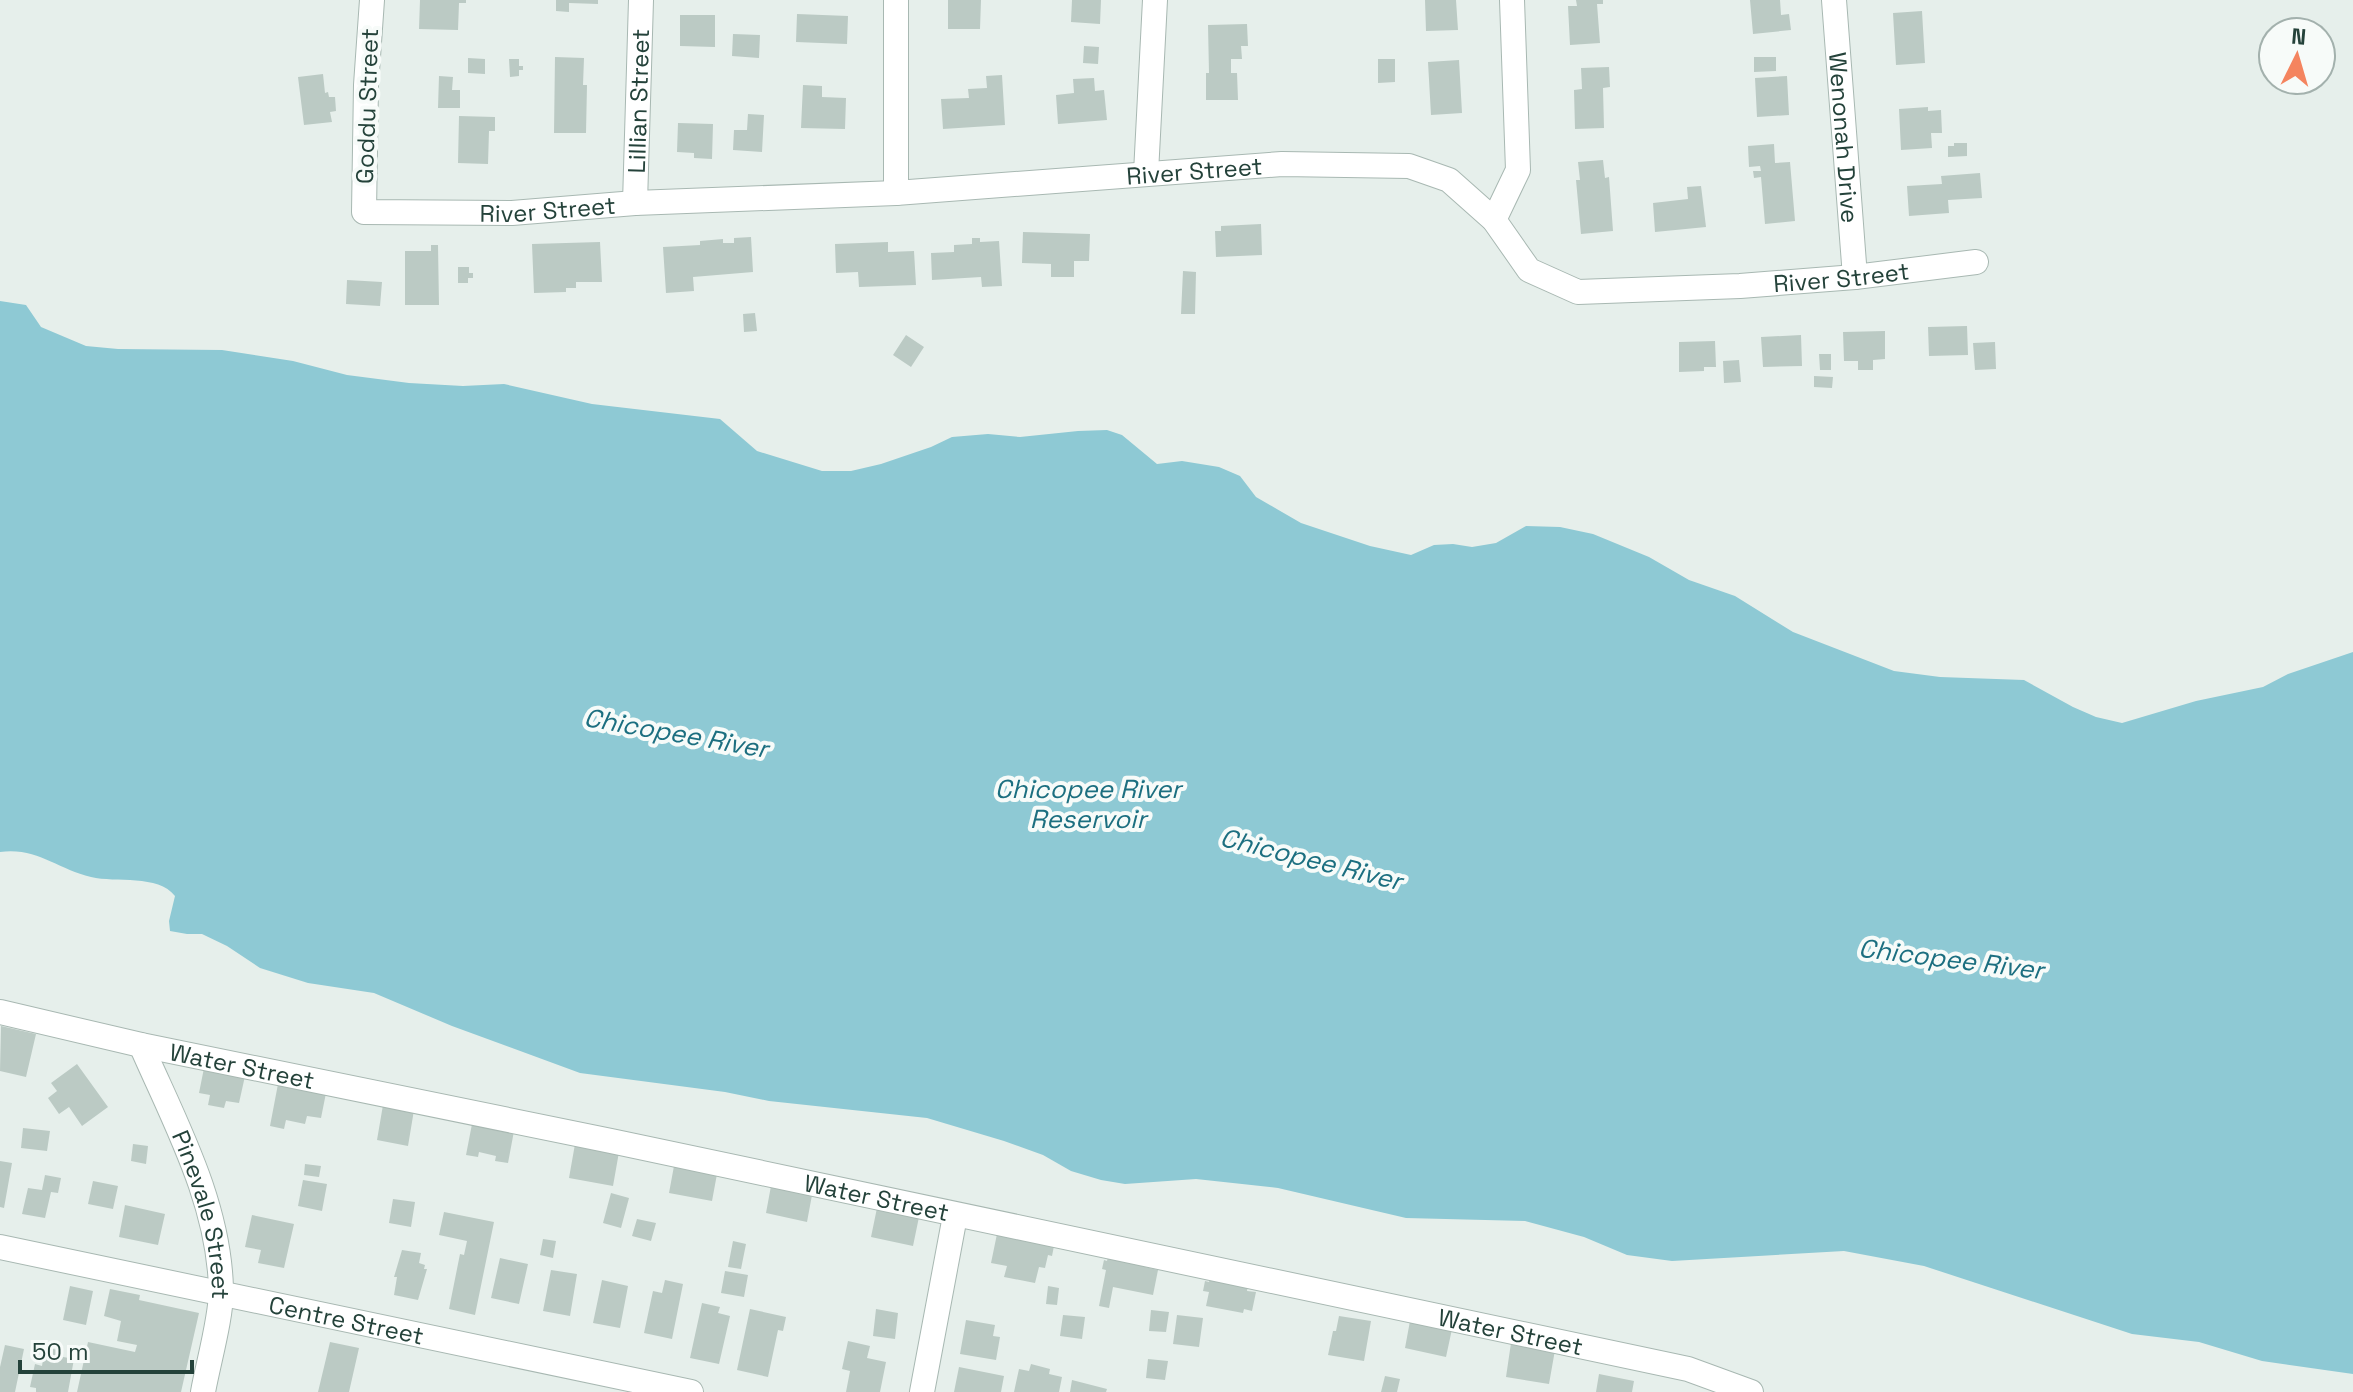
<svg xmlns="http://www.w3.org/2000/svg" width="2353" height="1392" viewBox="0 0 2353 1392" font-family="'Space Grotesk',sans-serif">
<rect width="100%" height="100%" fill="#e6efeb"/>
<path fill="#8ec9d4" d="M 0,301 L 26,305 L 41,327 L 86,346 L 118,349 L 222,350 L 293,361 L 347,375 L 409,383 L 463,386 L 504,384 L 592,404 L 720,419 L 757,451 L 822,471 L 851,471 L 881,464 L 931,447 L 952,437 L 988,434 L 1020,437 L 1078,431 L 1107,430 L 1122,435 L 1157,464 L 1182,461 L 1219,467 L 1240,476 L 1256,497 L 1301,523 L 1370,546 L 1411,555 L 1434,545 L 1453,544 L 1472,547 L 1496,543 L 1526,526 L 1560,527 L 1593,534 L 1649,557 L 1689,580 L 1735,596 L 1793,632 L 1894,671 L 1940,677 L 2024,680 L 2073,707 L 2096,717 L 2122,723 L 2196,701 L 2263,687 L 2288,674 L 2353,652 L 2353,1374 L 2262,1361 L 2199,1342 L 2132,1334 L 1924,1266 L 1844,1251 L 1672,1261 L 1627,1255 L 1584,1237 L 1525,1221 L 1406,1218 L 1278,1188 L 1196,1179 L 1125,1184 L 1101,1180 L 1071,1171 L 1043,1155 L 1004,1141 L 927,1118 L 769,1101 L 725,1092 L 580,1073 L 452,1026 L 374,993 L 308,983 L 260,968 L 227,946 L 202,934 L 187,934 L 170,931 L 169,921 L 175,896 C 158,874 116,883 91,877 C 57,869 37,847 0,852 Z"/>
<path fill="#bbcac4" d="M 420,0 L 466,0 L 466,3 L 459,3 L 458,30 L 419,29 Z
M 556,0 L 598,0 L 598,4 L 569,3 L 569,12 L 556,11 Z
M 948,0 L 981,0 L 980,29 L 948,29 Z
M 1072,0 L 1101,0 L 1100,24 L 1071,22 Z
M 1425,0 L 1456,0 L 1458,30 L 1426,31 Z
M 1576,0 L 1603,0 L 1603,4 L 1597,4 L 1600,43 L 1570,45 L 1568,6 L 1577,6 Z
M 1750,0 L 1780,0 L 1781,15 L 1789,14 L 1791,30 L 1753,34 Z
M 1922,11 L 1925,63 L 1896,65 L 1893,13 Z
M 797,14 L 848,16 L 847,44 L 796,42 Z
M 680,15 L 715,15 L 715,47 L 680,46 Z
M 1247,24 L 1248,46 L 1241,46 L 1242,59 L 1231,59 L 1231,73 L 1237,73 L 1238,100 L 1206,100 L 1206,73 L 1209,73 L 1208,25 Z
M 733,34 L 760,35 L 759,58 L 732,56 Z
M 1084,46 L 1099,47 L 1098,64 L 1083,63 Z
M 555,57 L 584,58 L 583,85 L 587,85 L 586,133 L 554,133 Z
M 1754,57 L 1776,57 L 1776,71 L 1754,72 Z
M 468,58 L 485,59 L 485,74 L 468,73 Z
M 509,59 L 519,59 L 519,66 L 523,66 L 523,70 L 519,70 L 519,76 L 510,77 Z
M 1378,59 L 1395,59 L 1395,82 L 1378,83 Z
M 1459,60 L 1462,113 L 1431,115 L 1428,62 Z
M 1609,67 L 1610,87 L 1603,88 L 1604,128 L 1575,129 L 1574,90 L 1582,89 L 1581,68 Z
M 323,74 L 325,93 L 328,92 L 329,97 L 335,97 L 336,111 L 330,112 L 332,122 L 304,125 L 298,77 Z
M 1002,75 L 1005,125 L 943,129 L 941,99 L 969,98 L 968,89 L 987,88 L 986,76 Z
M 439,76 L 453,77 L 452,90 L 460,90 L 460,108 L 438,108 Z
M 1787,76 L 1789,115 L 1757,117 L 1755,78 Z
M 1094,78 L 1095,91 L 1104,90 L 1107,120 L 1058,124 L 1056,95 L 1074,93 L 1073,79 Z
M 803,85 L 822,86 L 822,97 L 846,98 L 845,129 L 801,128 Z
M 1928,107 L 1928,111 L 1941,110 L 1942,133 L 1931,133 L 1932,148 L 1901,150 L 1899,109 Z
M 748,114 L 764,115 L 762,152 L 733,150 L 734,130 L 747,130 Z
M 459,116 L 495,117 L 495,131 L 489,131 L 488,164 L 458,163 Z
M 678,123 L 713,124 L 712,159 L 694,158 L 694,153 L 677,152 Z
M 1954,143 L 1967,143 L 1967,156 L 1948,157 L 1948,146 L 1954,146 Z
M 1774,144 L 1775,163 L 1790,162 L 1795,221 L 1765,224 L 1761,177 L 1754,178 L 1753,171 L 1761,171 L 1760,166 L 1749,167 L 1748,146 Z
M 1603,160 L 1605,178 L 1609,177 L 1613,231 L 1581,234 L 1576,180 L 1580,180 L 1578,162 Z
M 1980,173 L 1982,198 L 1948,200 L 1949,213 L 1909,216 L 1907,186 L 1942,184 L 1941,176 Z
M 1701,186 L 1706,227 L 1655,232 L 1653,203 L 1688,199 L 1687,187 Z
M 1261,224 L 1262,255 L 1216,257 L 1215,231 L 1221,231 L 1221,226 Z
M 1023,232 L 1090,234 L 1089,261 L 1074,261 L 1074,277 L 1051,277 L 1051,264 L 1022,263 Z
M 751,237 L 753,272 L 693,277 L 694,291 L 666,293 L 663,247 L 700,245 L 700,241 L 723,239 L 723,243 L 734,243 L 734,238 Z
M 972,238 L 980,238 L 980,242 L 999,241 L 1002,286 L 982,287 L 981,277 L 932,280 L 931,253 L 954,252 L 954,245 L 972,244 Z
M 600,242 L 602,282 L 576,282 L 576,288 L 566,288 L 566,292 L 534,293 L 532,244 Z
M 888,242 L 888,252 L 914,251 L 916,285 L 859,287 L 858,272 L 836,273 L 835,244 Z
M 431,245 L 438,245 L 439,305 L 405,305 L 405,251 L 431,251 Z
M 458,267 L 469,267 L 469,273 L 473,273 L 473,278 L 468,278 L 468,283 L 458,283 Z
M 1183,271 L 1196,272 L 1195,314 L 1181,314 Z
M 347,280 L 382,282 L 380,306 L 346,304 Z
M 755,313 L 757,331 L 744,332 L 743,314 Z
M 1967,326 L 1968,355 L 1929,356 L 1928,327 Z
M 1885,331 L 1885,359 L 1873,360 L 1873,370 L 1858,370 L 1858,361 L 1844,361 L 1843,332 Z
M 906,335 L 924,347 L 911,367 L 893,355 Z
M 1801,335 L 1802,366 L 1763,367 L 1761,337 Z
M 1715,341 L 1716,367 L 1704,367 L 1704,371 L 1679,372 L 1679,342 Z
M 1995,342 L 1996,369 L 1975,370 L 1973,343 Z
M 1819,354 L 1831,354 L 1831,370 L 1820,370 Z
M 1739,360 L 1741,382 L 1724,383 L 1723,361 Z
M 1814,376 L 1833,377 L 1832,388 L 1814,387 Z
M 1,1026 L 36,1034 L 26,1077 L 0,1071 Z
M 77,1064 L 108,1107 L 82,1126 L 69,1107 L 59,1114 L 48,1098 L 57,1091 L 51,1083 Z
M 204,1068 L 245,1076 L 239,1103 L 226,1101 L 224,1108 L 208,1105 L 210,1095 L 199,1093 Z
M 278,1084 L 326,1093 L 321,1118 L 307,1116 L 305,1124 L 286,1120 L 284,1129 L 270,1126 Z
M 383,1105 L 414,1110 L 408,1146 L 377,1140 Z
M 472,1124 L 514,1131 L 508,1163 L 495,1161 L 496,1156 L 479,1152 L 478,1157 L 466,1155 Z
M 23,1128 L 50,1131 L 47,1151 L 21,1148 Z
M 133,1144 L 148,1146 L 146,1164 L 131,1161 Z
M 575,1144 L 619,1152 L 613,1186 L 569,1178 Z
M 0,1161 L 12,1163 L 4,1208 L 0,1207 Z
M 305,1164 L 321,1166 L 319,1177 L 304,1175 Z
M 674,1166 L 717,1174 L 712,1201 L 669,1193 Z
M 45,1175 L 61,1178 L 58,1193 L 51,1192 L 45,1218 L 22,1214 L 28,1188 L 42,1190 Z
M 303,1180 L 327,1184 L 322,1211 L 298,1206 Z
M 93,1181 L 118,1186 L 113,1209 L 88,1204 Z
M 771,1186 L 812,1195 L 807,1222 L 766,1213 Z
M 611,1193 L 629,1198 L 621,1228 L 603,1223 Z
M 393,1199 L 415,1202 L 411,1227 L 389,1223 Z
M 125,1205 L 165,1214 L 158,1245 L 119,1237 Z
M 877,1208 L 919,1217 L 913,1246 L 871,1237 Z
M 444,1212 L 494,1222 L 475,1315 L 449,1309 L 460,1254 L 464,1255 L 467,1241 L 439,1235 Z
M 252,1215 L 294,1224 L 284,1268 L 258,1263 L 261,1250 L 245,1247 Z
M 637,1219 L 656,1223 L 651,1241 L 632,1236 Z
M 997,1234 L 1054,1246 L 1052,1256 L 1048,1255 L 1045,1268 L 1039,1267 L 1035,1283 L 1004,1277 L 1007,1266 L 991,1263 Z
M 543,1239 L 556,1241 L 553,1258 L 540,1255 Z
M 733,1241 L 746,1244 L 741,1269 L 728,1267 Z
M 402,1250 L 421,1253 L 419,1263 L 425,1265 L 424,1269 L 427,1269 L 418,1300 L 394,1295 L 397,1277 L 394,1277 Z
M 1108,1257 L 1146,1264 L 1145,1267 L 1158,1270 L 1153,1295 L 1113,1287 L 1109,1308 L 1099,1306 L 1106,1270 L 1102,1269 L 1104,1260 L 1107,1261 Z
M 500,1258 L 528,1264 L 519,1304 L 491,1298 Z
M 551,1270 L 577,1274 L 570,1316 L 543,1311 Z
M 725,1271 L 748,1275 L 744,1297 L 721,1293 Z
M 1210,1278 L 1248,1285 L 1247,1291 L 1256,1292 L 1252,1311 L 1244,1309 L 1243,1313 L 1206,1306 L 1209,1292 L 1203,1291 L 1205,1281 L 1209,1282 Z
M 602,1280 L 628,1286 L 620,1328 L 593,1323 Z
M 665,1280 L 683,1284 L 672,1339 L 644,1333 L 653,1291 L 662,1293 Z
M 70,1286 L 93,1291 L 86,1325 L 63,1320 Z
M 1048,1286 L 1059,1288 L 1057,1305 L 1046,1304 Z
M 110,1289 L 140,1295 L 139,1300 L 199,1313 L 181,1392 L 77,1392 L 88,1342 L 135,1352 L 137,1345 L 117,1341 L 121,1321 L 104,1316 Z
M 702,1303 L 720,1307 L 718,1313 L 730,1316 L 719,1364 L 690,1358 Z
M 750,1309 L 786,1317 L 783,1331 L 778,1330 L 768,1377 L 737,1370 Z
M 876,1309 L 898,1313 L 895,1339 L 873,1336 Z
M 1151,1310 L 1169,1312 L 1166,1332 L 1149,1331 Z
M 1063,1315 L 1085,1317 L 1082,1339 L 1060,1336 Z
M 1177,1315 L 1203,1318 L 1199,1347 L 1173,1344 Z
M 1339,1316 L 1371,1321 L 1364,1361 L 1328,1355 L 1333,1331 L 1336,1331 Z
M 966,1320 L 995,1325 L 993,1336 L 1000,1337 L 996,1360 L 960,1354 Z
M 1410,1321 L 1452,1329 L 1446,1357 L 1405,1348 Z
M 848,1341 L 870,1346 L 867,1358 L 886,1362 L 880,1392 L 846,1392 L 850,1371 L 842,1369 Z
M 330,1342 L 359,1348 L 349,1392 L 318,1392 Z
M 1511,1343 L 1555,1350 L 1549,1384 L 1506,1377 Z
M 5,1345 L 24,1349 L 15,1392 L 0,1392 L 0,1367 Z
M 53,1349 L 59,1350 L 58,1356 L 74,1359 L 68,1392 L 36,1392 L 36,1388 L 30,1387 L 35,1364 L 42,1366 L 44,1353 L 52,1354 Z
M 1148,1359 L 1168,1361 L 1165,1380 L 1146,1378 Z
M 1031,1364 L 1050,1369 L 1049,1374 L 1062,1377 L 1059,1392 L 1014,1392 L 1019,1369 L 1029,1371 Z
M 959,1367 L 1004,1376 L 1001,1392 L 954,1392 Z
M 1599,1374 L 1634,1381 L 1632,1392 L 1596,1392 Z
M 1385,1376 L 1400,1379 L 1397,1392 L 1381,1392 Z
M 1072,1380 L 1107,1389 L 1106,1392 L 1070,1392 Z"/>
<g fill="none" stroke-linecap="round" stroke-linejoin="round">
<defs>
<g id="street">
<path id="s1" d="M 372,0 L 366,85 L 364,212 L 512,213 L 635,203 L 896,193 L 1282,164 L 1409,166 L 1449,180 L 1494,220 L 1529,270 L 1578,292 L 1740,286 L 1855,277 L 1976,262"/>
<path d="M 896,0 L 896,193"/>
<path id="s2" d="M 1834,0 L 1855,277"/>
<path d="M 1146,173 L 1155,0"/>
<path id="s3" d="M 635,203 L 641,0"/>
<path d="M 1494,220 L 1518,170 L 1512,0"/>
<path id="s4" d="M 0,1012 L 141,1045 L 611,1141 L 1688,1369 L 1751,1392"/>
<path id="s5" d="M 141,1045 C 175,1123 219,1202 221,1289 C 222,1315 208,1364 203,1392"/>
<path id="s6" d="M 0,1247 L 691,1392"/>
<path d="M 922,1392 L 955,1216"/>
</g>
</defs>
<use href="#street" stroke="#a8b8b2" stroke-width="26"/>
<use href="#street" stroke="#fff" stroke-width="24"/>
</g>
<g text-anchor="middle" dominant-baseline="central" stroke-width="8" stroke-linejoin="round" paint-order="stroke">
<g font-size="24" fill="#24423a" stroke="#f7fbf9">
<text stroke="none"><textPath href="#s3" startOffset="102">Lillian Street</textPath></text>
<text transform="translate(367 106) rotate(-88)">Goddu Street</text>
<text stroke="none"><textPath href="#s2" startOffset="138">Wenonah Drive</textPath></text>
<text stroke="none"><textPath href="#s1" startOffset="1044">River Street</textPath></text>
<text stroke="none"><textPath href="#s1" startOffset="396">River Street</textPath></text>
<text stroke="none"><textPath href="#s1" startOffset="1740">River Street</textPath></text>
<text stroke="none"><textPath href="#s4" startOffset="248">Water Street</textPath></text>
<text stroke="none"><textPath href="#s4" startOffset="896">Water Street</textPath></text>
<text stroke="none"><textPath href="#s5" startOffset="182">Pinevale Street</textPath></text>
<text stroke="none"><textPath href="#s6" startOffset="354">Centre Street</textPath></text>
<text stroke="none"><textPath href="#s4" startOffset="1544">Water Street</textPath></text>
</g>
<g font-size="26" font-style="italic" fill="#1c6f80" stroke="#f7fbf9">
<text transform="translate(676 733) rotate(10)">Chicopee River</text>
<text x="1088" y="789">Chicopee River<tspan x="1088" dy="30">Reservoir</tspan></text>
<text transform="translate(1311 859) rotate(14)">Chicopee River</text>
<text transform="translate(1951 959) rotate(7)">Chicopee River</text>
</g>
</g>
<g transform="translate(2297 56) rotate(5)"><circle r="38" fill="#f7fbf9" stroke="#a3b1ad" stroke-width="2"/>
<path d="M0-6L14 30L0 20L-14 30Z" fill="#f4845f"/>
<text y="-12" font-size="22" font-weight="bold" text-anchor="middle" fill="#24423a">N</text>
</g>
<path d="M20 1360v12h172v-12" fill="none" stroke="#24423a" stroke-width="4"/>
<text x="32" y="1360" font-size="24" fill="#24423a" stroke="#f7fbf9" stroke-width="6" paint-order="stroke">50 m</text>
</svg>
